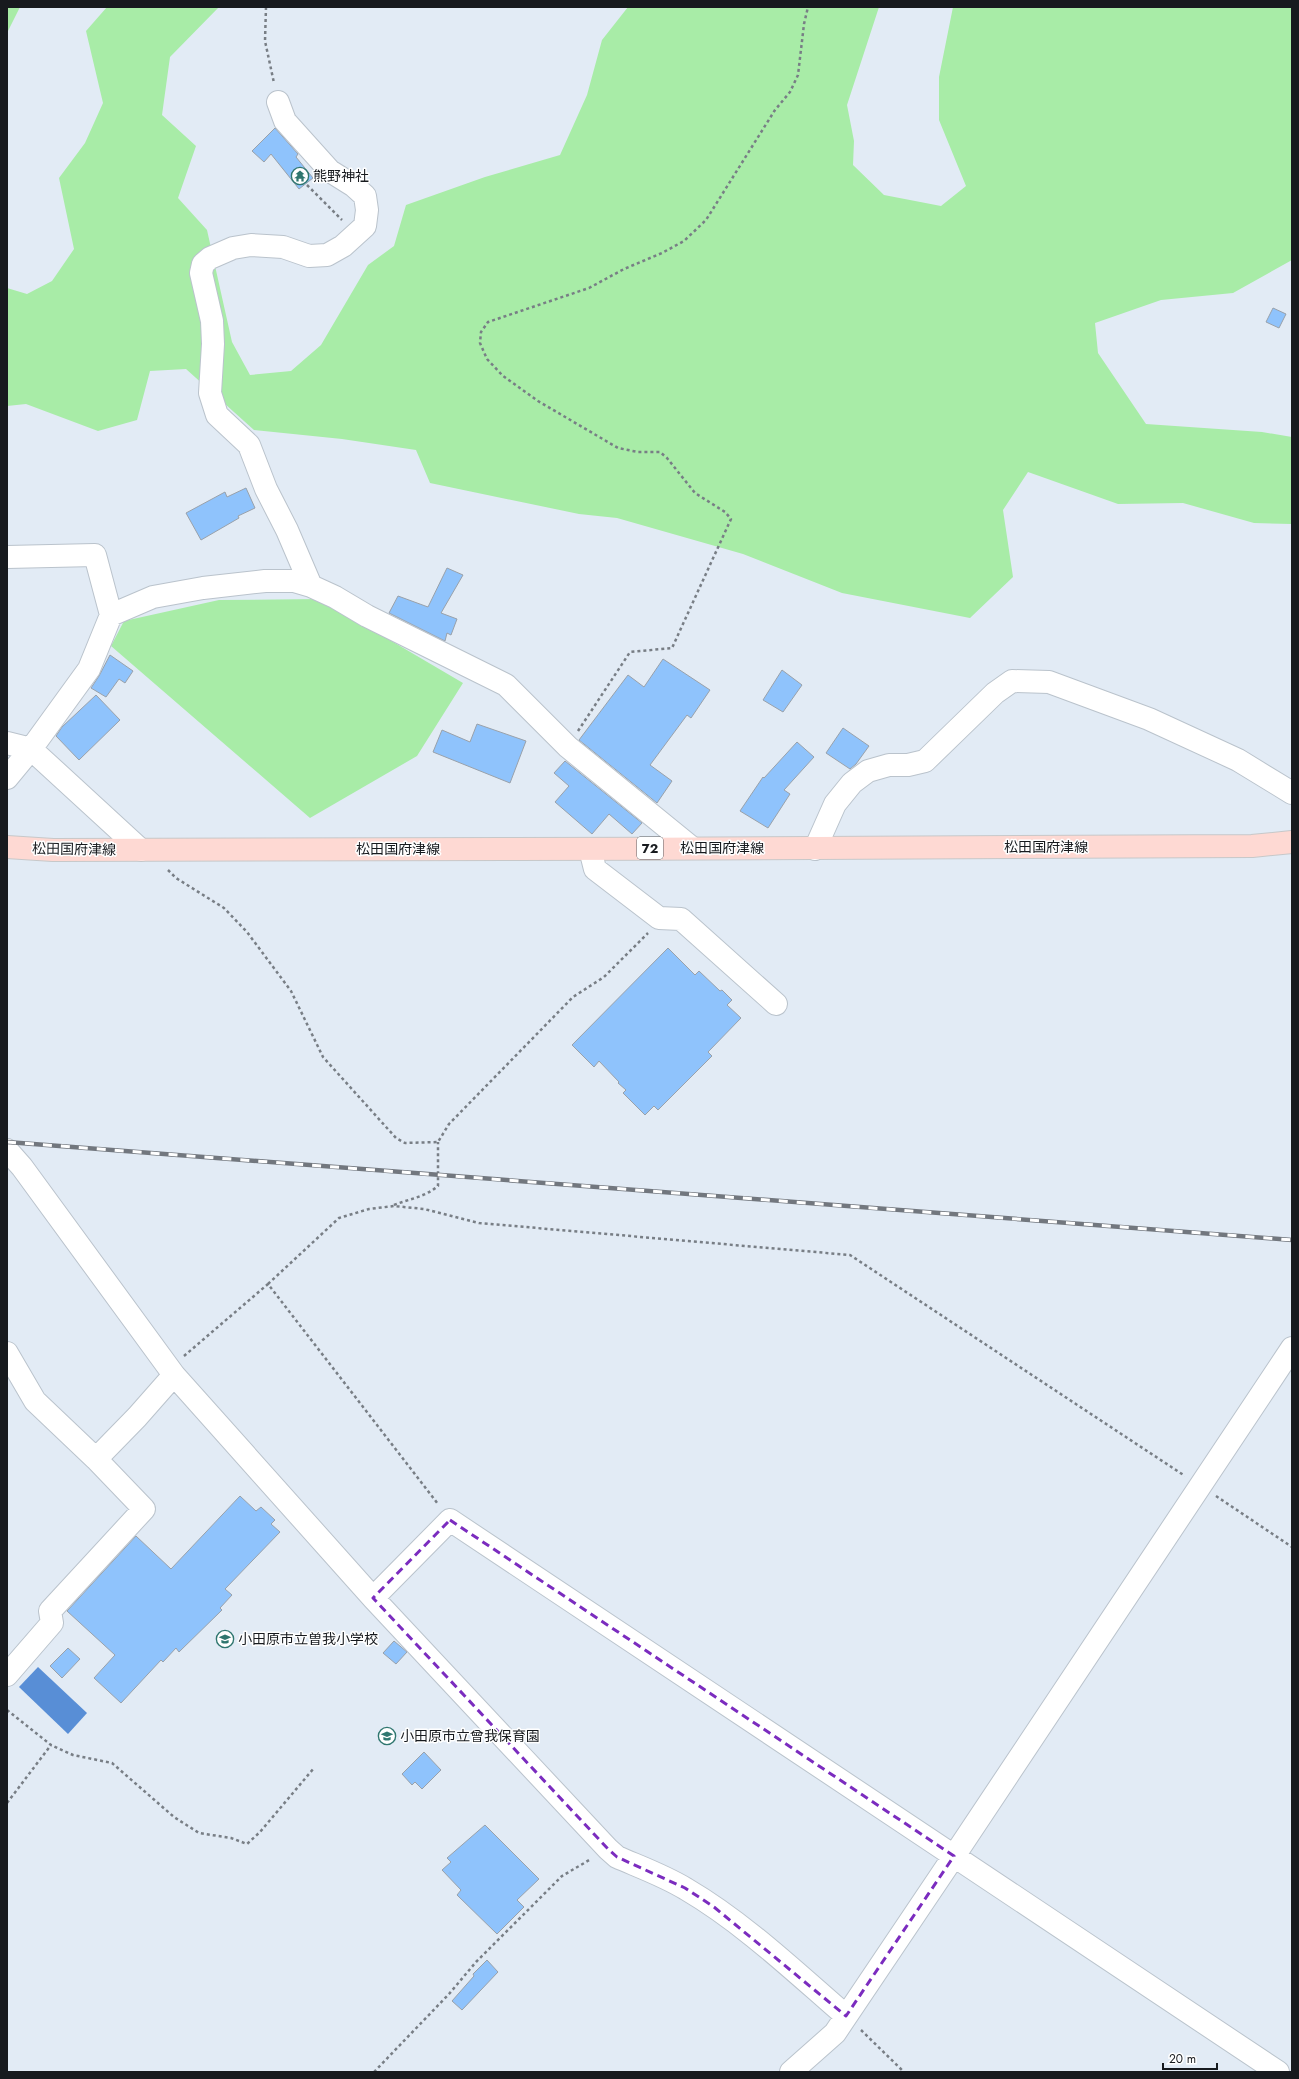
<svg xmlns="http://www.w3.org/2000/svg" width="1299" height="2079" viewBox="0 0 1299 2079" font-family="Jost,'Noto Sans JP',sans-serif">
<rect width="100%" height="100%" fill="#e2ebf5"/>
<path fill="#a8eca7" d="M 7,7 L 20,7 L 7,33 Z
M 107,7 L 219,7 L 170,57 L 162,115 L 196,146 L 178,198 L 207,230 L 232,342 L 250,375 L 291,371 L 321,345 L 368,265 L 394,246 L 406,205 L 485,177 L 560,155 L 587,95 L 602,40 L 628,7 L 879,7 L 847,105 L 854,141 L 853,165 L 884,195 L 941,206 L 966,186 L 939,120 L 939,77 L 953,7 L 1292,7 L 1292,260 L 1233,293 L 1161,300 L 1095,323 L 1098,353 L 1146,424 L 1262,432 L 1292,437 L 1292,524 L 1254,523 L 1183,503 L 1118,504 L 1028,472 L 1003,510 L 1013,577 L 970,618 L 842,593 L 743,554 L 617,518 L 579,514 L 430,483 L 416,450 L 342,439 L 254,430 L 186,369 L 150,371 L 137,420 L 98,431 L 26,404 L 7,406 L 7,288 L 27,294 L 52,281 L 74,249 L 59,178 L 85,143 L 103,103 L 86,31 Z
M 320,599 L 463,683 L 417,756 L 310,818 L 111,646 L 124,621 L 219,600 Z"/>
<path fill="#588ed6" d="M 38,1667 L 87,1713 L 68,1734 L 19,1687 Z"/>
<path fill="#8fc3fc" stroke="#99a1aa" d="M 275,128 L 298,154 L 296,157 L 313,178 L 299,189 L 271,154 L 264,162 L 252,151 Z
M 1273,308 L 1286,314 L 1279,328 L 1266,322 Z
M 246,488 L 255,508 L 238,516 L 239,518 L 201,540 L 186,513 L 225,492 L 227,497 Z
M 447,568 L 463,575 L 441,613 L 457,619 L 451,635 L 447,633 L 445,641 L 389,613 L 398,596 L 428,607 Z
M 110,655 L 133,671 L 125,683 L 119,679 L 106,697 L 91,688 L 99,676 Z
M 663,659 L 710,690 L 691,718 L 687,715 L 650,765 L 672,781 L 657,803 L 579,740 L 628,675 L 644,687 Z
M 782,670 L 802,685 L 783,712 L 763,700 Z
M 96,695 L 120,720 L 79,760 L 56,736 L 62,727 Z
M 477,724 L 526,741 L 510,783 L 433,752 L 442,730 L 470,742 Z
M 843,728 L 869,746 L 856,764 L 850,769 L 826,753 Z
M 797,742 L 814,757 L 784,790 L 790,794 L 768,828 L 740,811 L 763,777 L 764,778 Z
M 565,761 L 642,823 L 632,834 L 609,814 L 592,834 L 555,802 L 569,786 L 554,773 Z
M 668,948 L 695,975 L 699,971 L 720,991 L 722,990 L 732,1000 L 727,1005 L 741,1018 L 708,1052 L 712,1056 L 658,1110 L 654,1106 L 645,1115 L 623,1093 L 626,1090 L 618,1083 L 619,1082 L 599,1061 L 594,1067 L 572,1045 Z
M 240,1496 L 256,1511 L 261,1507 L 275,1520 L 271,1524 L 280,1532 L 225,1589 L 232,1595 L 220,1608 L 222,1610 L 179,1652 L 176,1648 L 163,1662 L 161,1660 L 121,1703 L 94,1678 L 115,1655 L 67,1611 L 136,1536 L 171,1569 Z
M 394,1641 L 407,1652 L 396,1664 L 383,1653 Z
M 68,1648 L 80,1659 L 62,1678 L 50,1666 Z
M 424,1752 L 441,1770 L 422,1789 L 415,1782 L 412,1785 L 402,1774 Z
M 485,1825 L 539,1879 L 517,1900 L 524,1907 L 497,1934 L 457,1895 L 461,1890 L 442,1870 L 451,1862 L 447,1858 Z
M 487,1960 L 498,1972 L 462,2010 L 452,2001 L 474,1976 L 473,1974 Z"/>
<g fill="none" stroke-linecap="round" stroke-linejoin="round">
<defs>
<path id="minor" d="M 278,102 L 285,121 L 330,171 L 354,186 L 365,196 L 367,210 L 365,226 L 343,246 L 327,255 L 309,256 L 283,247 L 251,245 L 233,248 L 210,258 L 203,264 L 201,273 L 212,321 L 213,344 L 210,393 L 217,415 L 249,445 L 266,489 L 287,530 L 311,586
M 7,557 L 95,555 L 111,615 L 89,669 L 31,749 L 7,778
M 111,615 L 153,597 L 203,588 L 265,581 L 294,581 L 311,586 L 335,597 L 367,616 L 506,685 L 568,747 L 691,847
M 7,743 L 31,749 L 141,850
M 590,849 L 595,869 L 659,918 L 681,919 L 776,1004
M 815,849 L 835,804 L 852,783 L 868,771 L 889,765 L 908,765 L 925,761 L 995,693 L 1012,681 L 1049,682 L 1149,719 L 1238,760 L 1292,793
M 7,1150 L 22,1167 L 174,1375 L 373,1598 L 608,1849 L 617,1857 C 640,1867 665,1876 686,1889 C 744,1923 795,1972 846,2016
M 7,1353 L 35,1401 L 96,1459 L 144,1509 L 50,1611 L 52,1623 L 7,1675
M 96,1459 L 137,1417 L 174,1375
M 373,1598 L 450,1520 L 1278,2072
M 791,2072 L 835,2033 L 954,1856 L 1292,1348"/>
<path id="major" d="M 7,847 L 53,850 C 453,849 852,849 1252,846 L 1292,842"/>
</defs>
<use href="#minor" stroke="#bac3cc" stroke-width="24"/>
<use href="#major" stroke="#c7c8c9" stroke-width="24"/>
<path stroke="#787e85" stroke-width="2.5" stroke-dasharray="3 3" stroke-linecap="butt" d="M 266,7 L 265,41 L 274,83
M 307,185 L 342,220
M 578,731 L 630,652 L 672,648 L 731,519 L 725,512 L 695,493 L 667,458 L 660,452 L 638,452 L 618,448 L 538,401 L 503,376 L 487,359 L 480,343 L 481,332 L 488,322 L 589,288 L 624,269 L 662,253 L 684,241 L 706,220 L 775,110 L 790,92 L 798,75 L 804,24 L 808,7
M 168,870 L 176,878 L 224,908 L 247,932 L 291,991 L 323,1057 L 396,1138 L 405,1143 L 438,1142 L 449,1124 L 573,997 L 604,977 L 648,933
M 394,1205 C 409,1199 425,1197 438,1186 L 438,1142
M 268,1284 L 339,1218 L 369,1209 L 394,1206 L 424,1209 L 479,1223 L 850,1255 L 1185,1476
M 184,1356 L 268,1284 L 438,1504
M 1216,1496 L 1292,1547
M 7,1710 L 51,1745 L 73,1755 L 112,1763 L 174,1817 L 199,1833 L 231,1838 L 247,1844 L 260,1832 L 314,1768
M 7,1803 L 51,1745
M 861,2030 L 904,2072
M 374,2072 L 449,1994 L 476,1962 L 562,1876 L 591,1859"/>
<use href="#minor" stroke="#fff" stroke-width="22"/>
<use href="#major" stroke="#fed9d3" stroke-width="22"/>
<defs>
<path id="rail" d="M 7,1142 L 1292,1240"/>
</defs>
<use href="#rail" stroke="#72777e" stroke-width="4.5"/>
<use href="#rail" stroke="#fff" stroke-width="3" stroke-dasharray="9" stroke-linecap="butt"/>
</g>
<path fill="none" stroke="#7b2cbf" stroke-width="3" stroke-dasharray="8 5" stroke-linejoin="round" d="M 450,1520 L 954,1856 L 846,2016 L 714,1907 L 685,1888 L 617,1857 L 608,1849 L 373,1598 Z"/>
<defs>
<symbol id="temple-ring" viewBox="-11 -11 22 22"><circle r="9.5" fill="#fff" stroke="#2f766f" stroke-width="1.5"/><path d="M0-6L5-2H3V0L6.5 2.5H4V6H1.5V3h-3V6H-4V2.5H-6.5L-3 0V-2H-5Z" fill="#2f766f"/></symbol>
<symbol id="school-ring" viewBox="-11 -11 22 22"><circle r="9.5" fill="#fff" stroke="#2f766f" stroke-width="1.5"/><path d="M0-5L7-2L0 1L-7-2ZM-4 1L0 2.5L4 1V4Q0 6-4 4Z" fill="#2f766f"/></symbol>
</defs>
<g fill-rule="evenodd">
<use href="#temple-ring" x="290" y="166" width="20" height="20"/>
<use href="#school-ring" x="215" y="1629" width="20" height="20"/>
<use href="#school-ring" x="377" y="1726" width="20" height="20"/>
</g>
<g text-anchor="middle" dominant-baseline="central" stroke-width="3" stroke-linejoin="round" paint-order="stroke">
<rect fill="#fff" stroke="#5d5f62" stroke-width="1" x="637" y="837" width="26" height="22" rx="3"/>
<g font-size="13" font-weight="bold" fill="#171a1e">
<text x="650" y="848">72</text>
</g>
<g font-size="14" fill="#171a1e" stroke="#fff" text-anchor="start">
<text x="313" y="176">熊野神社</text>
<text x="238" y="1639">小田原市立曽我小学校</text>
<text x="400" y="1736">小田原市立曾我保育園</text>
</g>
<g font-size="14" fill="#171a1e" stroke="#fff">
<text x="1046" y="847">松田国府津線</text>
<text x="722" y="848">松田国府津線</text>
<text transform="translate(74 849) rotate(1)">松田国府津線</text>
<text x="398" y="849">松田国府津線</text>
</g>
</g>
<rect width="1299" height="2079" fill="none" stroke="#171a1e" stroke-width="16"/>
<path d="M1163 2063v6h54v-6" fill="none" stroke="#171a1e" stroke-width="2"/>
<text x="1169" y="2063" font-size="12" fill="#171a1e" stroke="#ffffff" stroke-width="3" paint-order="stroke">20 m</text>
</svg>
